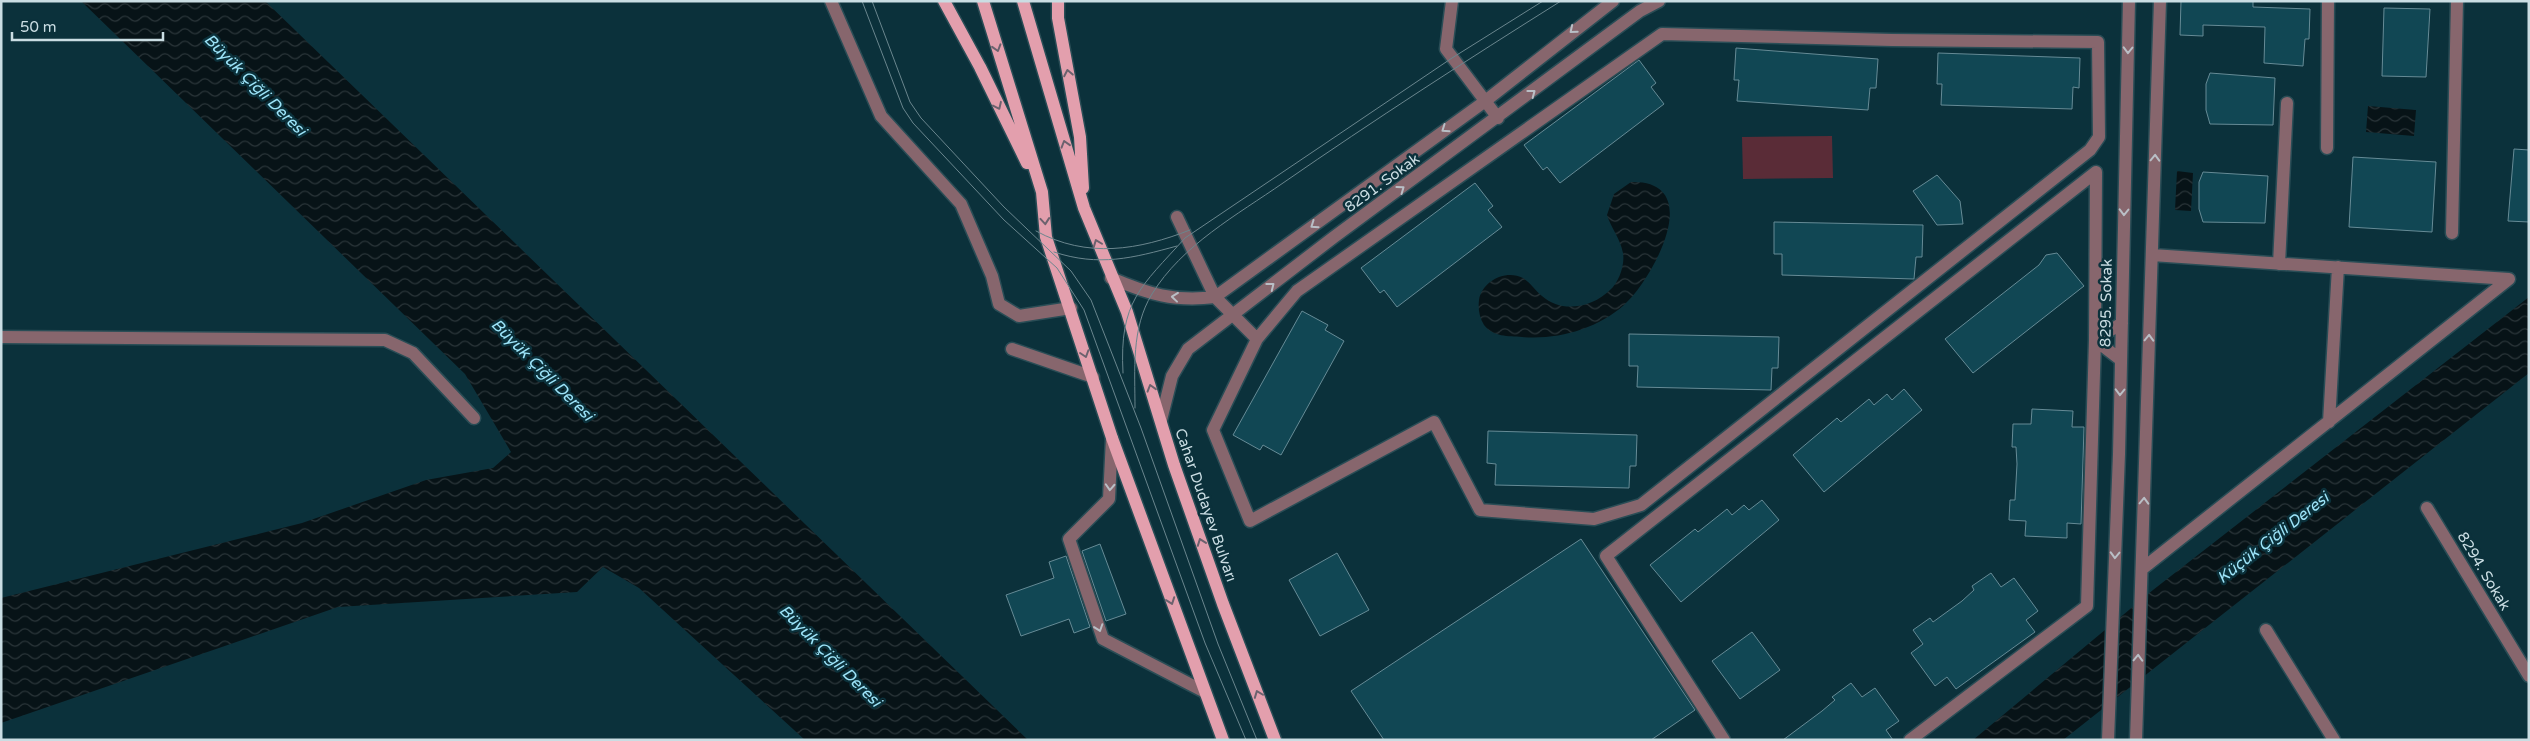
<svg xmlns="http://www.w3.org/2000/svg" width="2530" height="741" viewBox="0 0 2530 741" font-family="'Varela Round',sans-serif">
<defs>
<pattern id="water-waves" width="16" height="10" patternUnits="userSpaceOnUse" patternTransform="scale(1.25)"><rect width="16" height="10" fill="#071317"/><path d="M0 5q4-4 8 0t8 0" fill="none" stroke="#2a3539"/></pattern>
</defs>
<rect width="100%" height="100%" fill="#0b313b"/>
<path fill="#5a2c37" d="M 1832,136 L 1833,178 L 1743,179 L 1742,137 Z"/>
<path fill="url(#water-waves)" d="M 81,1 L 265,1 L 1028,740 L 805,740 L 639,588 L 603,567 L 577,592 L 338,607 L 1,723 L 1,598 L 302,523 L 426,480 L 493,468 L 511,452 L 465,374 Z
M 2368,106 L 2416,110 L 2414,136 L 2366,132 Z
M 2177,171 L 2193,173 L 2191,211 L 2175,210 Z
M 1631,182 C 1707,180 1653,279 1624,305 C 1597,329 1558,340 1522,337 C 1508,336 1493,337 1484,325 C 1479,317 1478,308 1479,300 C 1482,281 1506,269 1523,278 C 1531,283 1535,290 1542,296 C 1562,314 1593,307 1610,290 C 1619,282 1625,265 1623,253 C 1620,238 1611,228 1607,215 L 1614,194 Z
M 2529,297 L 2529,373 L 2063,740 L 1973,740 L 2153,590 Z"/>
<path fill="#114754" stroke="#668b96" d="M 2181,1 L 2253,1 L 2253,7 L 2310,9 L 2309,39 L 2305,39 L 2303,66 L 2264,63 L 2265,27 L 2203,25 L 2203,36 L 2180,35 Z
M 2384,8 L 2430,9 L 2426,77 L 2382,76 Z
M 1736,48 L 1878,59 L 1876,88 L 1870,88 L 1868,110 L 1737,101 L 1739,80 L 1734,80 Z
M 1938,53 L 2080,58 L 2079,88 L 2073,87 L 2072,109 L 1941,105 L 1942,84 L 1937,84 Z
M 1639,60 L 1656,83 L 1651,87 L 1664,104 L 1560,183 L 1547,167 L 1543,170 L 1524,145 Z
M 2210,73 L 2275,78 L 2273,125 L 2210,124 L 2206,110 L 2206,84 Z
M 2514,149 L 2529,150 L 2529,222 L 2508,221 Z
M 2353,157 L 2436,162 L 2432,232 L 2349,227 Z
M 2203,172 L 2268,176 L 2265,223 L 2203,222 L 2199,209 L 2199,182 Z
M 1937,175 L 1960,201 L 1963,224 L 1937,225 L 1913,191 Z
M 1475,183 L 1493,206 L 1488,210 L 1502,227 L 1397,307 L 1384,290 L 1380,293 L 1361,268 Z
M 1774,222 L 1923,225 L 1922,257 L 1916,257 L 1914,279 L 1782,275 L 1782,254 L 1774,254 Z
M 2057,253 L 2084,286 L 1973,373 L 1945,339 L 2039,265 L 2046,255 Z
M 1302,311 L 1328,325 L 1325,330 L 1344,341 L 1281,455 L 1263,445 L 1260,450 L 1233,435 Z
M 1629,334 L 1779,337 L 1778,368 L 1772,368 L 1771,390 L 1637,387 L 1638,366 L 1629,366 Z
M 1904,389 L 1922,410 L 1824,492 L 1793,455 L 1837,418 L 1841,422 L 1869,399 L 1874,405 L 1887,394 L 1892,400 Z
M 2032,409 L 2073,411 L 2072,427 L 2084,427 L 2081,524 L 2067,523 L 2067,538 L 2025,536 L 2026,521 L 2009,520 L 2010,500 L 2015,500 L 2017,464 L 2016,447 L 2012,447 L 2013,424 L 2031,424 Z
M 1488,431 L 1637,435 L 1636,466 L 1630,466 L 1629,488 L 1495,485 L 1496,464 L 1487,463 Z
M 1762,500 L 1779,520 L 1681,602 L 1650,565 L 1695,529 L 1698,532 L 1727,509 L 1732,515 L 1744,505 L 1749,510 Z
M 1581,539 L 1695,710 L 1651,740 L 1384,740 L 1351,691 Z
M 1100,544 L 1126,614 L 1106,621 L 1082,551 Z
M 1337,553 L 1369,610 L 1320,636 L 1289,580 Z
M 1066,556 L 1090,627 L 1074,633 L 1069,619 L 1021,636 L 1006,595 L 1054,578 L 1049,562 Z
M 1991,573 L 2001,587 L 2014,578 L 2038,611 L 2026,620 L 2035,632 L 1956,689 L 1947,677 L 1935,686 L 1911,653 L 1923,644 L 1913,630 L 1930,618 L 1933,622 L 1962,601 L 1974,590 L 1972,586 Z
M 1752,632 L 1780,670 L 1740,699 L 1712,661 Z
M 1851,683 L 1862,697 L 1875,688 L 1899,721 L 1886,730 L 1893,740 L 1783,740 L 1822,711 L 1835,700 L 1832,697 Z"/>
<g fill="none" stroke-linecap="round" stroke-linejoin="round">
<defs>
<path id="minor" d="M 831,1 L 881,116 L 961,204 L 992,276 L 999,304 L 1019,316 L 1071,308
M 1452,1 L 1446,49 L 1498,118
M 2327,148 L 2328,1
M 1177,217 L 1215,297 L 1257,339 L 1213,430 L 1250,521 L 1434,422 L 1480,510 L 1594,519 L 1641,505 L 2090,150 L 2099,137 L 2098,42 L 1892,40 L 1662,34 L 1297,291 L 1257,339
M 2452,233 L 2457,1
M 2279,264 L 2287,103
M 1111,278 C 1148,294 1174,302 1215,297 L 1484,102 L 1613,1
M 1,337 L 385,340 L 413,353 L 474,418
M 2095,340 L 2121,360
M 2095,340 L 2122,323
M 1012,349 L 1093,377
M 1161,420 L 1172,376 L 1188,349 L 1334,237 L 1640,11 L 1659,1
M 2329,422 L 2338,267
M 1112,438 L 1109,499 L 1069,539 L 1103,639 L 1205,692
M 2427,508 L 2529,676
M 2142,569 L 2509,279 L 2152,255
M 2266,630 L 2334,740
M 1724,740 L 1606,556 L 2096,172 L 2095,340 L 2087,606 L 1910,740
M 2108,740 L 2119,454 L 2129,1
M 2136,740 L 2160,1"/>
<path id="major" d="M 944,1 L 980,67 L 1027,163
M 983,1 L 1042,192 L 1046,237 L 1112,438 L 1223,740
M 1023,1 L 1084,208 L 1127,312 L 1174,465 L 1223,604 L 1275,740
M 1058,1 L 1058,18 L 1080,137 L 1083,188"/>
</defs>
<use href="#minor" stroke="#2a4d56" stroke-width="15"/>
<use href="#major" stroke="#2a4d56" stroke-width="15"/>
<use href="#minor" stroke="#87666d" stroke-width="12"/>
<use href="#major" stroke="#e39fad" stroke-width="12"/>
<path stroke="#6a868e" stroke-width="1" d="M 862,1 L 903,108 L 913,123 L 1004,220 L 1057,268 L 1084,310 L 1205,643 L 1246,740
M 872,1 L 910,102 L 921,118 L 1004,207 L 1071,271 L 1091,300 L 1141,428 L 1218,644 L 1257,740
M 1036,231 C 1087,259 1139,250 1190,230
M 1054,252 C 1099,267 1133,258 1177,246
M 1123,373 C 1119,301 1141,287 1185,238 L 1452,58 L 1543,1
M 1135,408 C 1135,370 1131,328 1152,294 C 1182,245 1237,215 1283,183 C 1374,120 1467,60 1561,1"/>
</g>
<defs><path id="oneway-chevron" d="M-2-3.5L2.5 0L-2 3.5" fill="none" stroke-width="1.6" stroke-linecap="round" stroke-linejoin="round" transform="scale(1.25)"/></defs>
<g stroke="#b9bfc6">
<use href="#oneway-chevron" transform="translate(1573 30) rotate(141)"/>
<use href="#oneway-chevron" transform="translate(2128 50) rotate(91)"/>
<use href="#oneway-chevron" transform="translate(1532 93) rotate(-37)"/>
<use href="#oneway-chevron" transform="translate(1445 129) rotate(145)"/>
<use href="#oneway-chevron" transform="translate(2155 158) rotate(-88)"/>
<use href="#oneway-chevron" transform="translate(1401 189) rotate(-36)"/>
<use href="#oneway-chevron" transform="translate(2124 212) rotate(91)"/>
<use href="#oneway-chevron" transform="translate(1314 225) rotate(145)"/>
<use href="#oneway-chevron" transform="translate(1271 286) rotate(-38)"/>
<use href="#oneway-chevron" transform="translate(1175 297) rotate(-174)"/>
<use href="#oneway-chevron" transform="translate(2149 338) rotate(-88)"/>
<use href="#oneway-chevron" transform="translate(2120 392) rotate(91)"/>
<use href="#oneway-chevron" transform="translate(1110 487) rotate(93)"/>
<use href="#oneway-chevron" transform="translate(2144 501) rotate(-88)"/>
<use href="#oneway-chevron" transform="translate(2115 555) rotate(92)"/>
<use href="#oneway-chevron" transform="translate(1099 628) rotate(71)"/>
<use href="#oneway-chevron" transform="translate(2138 658) rotate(-88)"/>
</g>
<g stroke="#6c626e">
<use href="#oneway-chevron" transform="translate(997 48) rotate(73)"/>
<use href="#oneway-chevron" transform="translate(1068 73) rotate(-101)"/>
<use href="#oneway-chevron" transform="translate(998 106) rotate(65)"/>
<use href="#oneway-chevron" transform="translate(1065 144) rotate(-107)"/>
<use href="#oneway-chevron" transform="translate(1045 221) rotate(85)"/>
<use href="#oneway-chevron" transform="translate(1097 243) rotate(-111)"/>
<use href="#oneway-chevron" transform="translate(1085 354) rotate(72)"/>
<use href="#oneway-chevron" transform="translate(1151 388) rotate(-107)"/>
<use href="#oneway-chevron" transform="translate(1201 542) rotate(-110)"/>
<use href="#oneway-chevron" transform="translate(1171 601) rotate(70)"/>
<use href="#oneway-chevron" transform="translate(1258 694) rotate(-111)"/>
</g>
<g text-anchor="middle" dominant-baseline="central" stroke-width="5" stroke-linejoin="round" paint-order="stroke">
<g font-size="15" fill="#cadde3" stroke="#0b313b">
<text transform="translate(1382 183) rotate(-36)">8291. Sokak</text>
<text transform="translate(2106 303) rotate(-89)">8295. Sokak</text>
<text transform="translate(1206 505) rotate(71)">Cahar Dudayev Bulvarı</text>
<text transform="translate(2484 571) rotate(59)">8294. Sokak</text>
</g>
<g font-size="16" font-style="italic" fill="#9de4f9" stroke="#0b313b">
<text transform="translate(255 85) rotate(45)">Büyük Çiğli Deresi</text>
<text transform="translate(542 370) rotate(45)">Büyük Çiğli Deresi</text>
<text transform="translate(2273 538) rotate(-38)">Küçük Çiğli Deresi</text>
<text transform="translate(830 656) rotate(45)">Büyük Çiğli Deresi</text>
</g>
</g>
<rect width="2530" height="741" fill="none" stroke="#cadde3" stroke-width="5"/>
<path d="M12 32v8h151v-8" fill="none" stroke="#cadde3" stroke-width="2.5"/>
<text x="20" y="32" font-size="15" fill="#cadde3" stroke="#0b313b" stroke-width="4" paint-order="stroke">50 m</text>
</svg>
